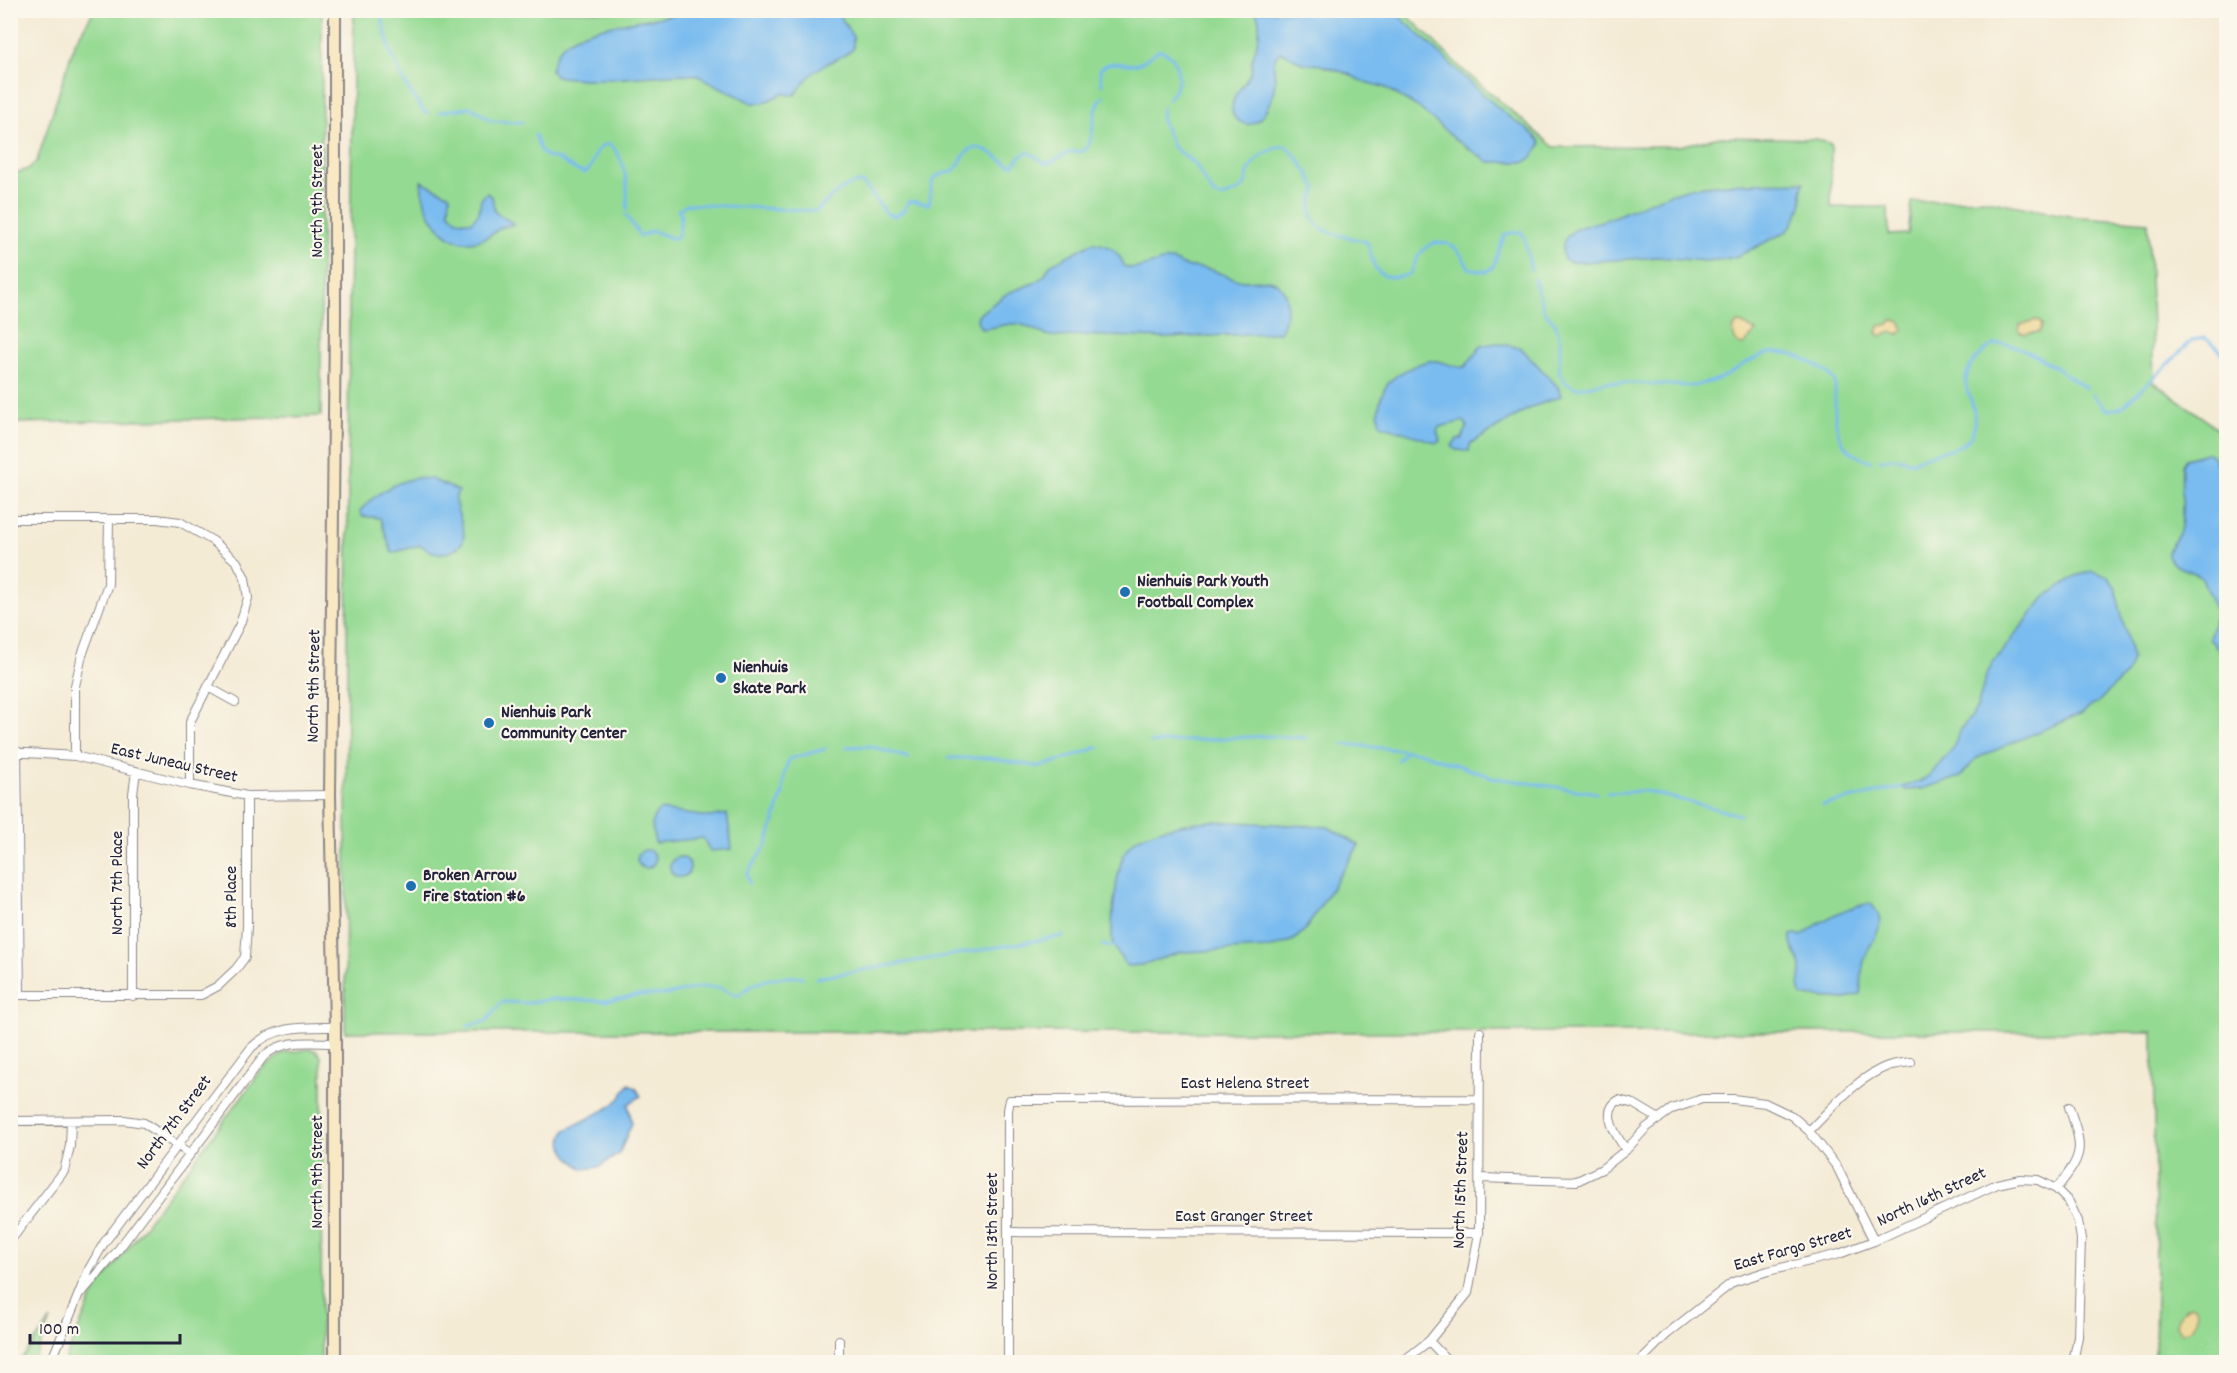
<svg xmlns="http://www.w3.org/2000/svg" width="2237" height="1373" viewBox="0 0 2237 1373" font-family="Dekko,sans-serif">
<rect width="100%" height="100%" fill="#fbf7ec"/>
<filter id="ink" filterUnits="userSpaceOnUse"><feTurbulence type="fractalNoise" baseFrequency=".0167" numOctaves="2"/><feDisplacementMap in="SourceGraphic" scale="12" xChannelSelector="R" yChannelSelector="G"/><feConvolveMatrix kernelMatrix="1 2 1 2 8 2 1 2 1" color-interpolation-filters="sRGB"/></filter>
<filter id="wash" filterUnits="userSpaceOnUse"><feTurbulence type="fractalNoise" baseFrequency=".008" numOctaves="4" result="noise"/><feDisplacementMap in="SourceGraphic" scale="24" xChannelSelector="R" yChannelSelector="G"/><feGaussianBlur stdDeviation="1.35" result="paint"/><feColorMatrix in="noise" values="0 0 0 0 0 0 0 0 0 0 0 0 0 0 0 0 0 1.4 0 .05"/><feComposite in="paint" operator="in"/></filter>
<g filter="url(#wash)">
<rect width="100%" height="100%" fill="#f4ebd5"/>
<path fill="#95da93" stroke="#5c7e67" stroke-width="1.5" d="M 92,11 L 322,11 L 321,416 L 17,423 L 11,421 L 11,175 L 28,169 L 37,161 L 75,42 L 91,16 Z
M 354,11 L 1403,11 L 1462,69 L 1554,147 L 1679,146 L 1720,137 L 1817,139 L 1831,144 L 1831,207 L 1888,207 L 1889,235 L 1908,234 L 1912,202 L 1982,199 L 2069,216 L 2148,222 L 2154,382 L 2226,435 L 2226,1362 L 2155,1362 L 2156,1279 L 2153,1032 L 345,1032 L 349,306 Z
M 310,1049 L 317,1051 L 321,1057 L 322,1074 L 321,1362 L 64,1362 L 94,1293 L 262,1070 L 283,1053 Z
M 51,1320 L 33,1362 L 19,1362 Z"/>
<path fill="#eeda9e" stroke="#887e6c" stroke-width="1.5" d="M 1892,320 L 1898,321 L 1902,324 L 1903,329 L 1899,334 L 1891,332 L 1882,336 L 1877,333 L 1879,326 L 1889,324 Z
M 2035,320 L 2039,321 L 2042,325 L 2040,332 L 2024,334 L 2019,331 L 2020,325 Z
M 1737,323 L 1743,324 L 1756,331 L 1744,345 L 1739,344 C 1733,339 1731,330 1737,323 Z
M 2192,1305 L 2196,1308 C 2199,1319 2193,1332 2182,1333 L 2176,1326 C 2177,1317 2182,1307 2192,1305 Z"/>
<path fill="#7abcef" stroke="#4e6f95" stroke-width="1.5" d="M 700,10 L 837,11 L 853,37 L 853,49 C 842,58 830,61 818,69 C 809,75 802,85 795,95 L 782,94 L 763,103 L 752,103 L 696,75 L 681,74 L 610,79 L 585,79 L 560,77 L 554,75 L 551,70 C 553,61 556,51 563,45 C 588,22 666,19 700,10 Z
M 1255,11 L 1393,11 C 1432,44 1467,82 1507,115 C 1515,122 1539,135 1541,144 L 1534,155 L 1526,162 L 1489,162 L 1456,140 L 1418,107 L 1384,87 L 1361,81 L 1349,74 L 1321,65 L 1302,63 L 1285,53 L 1280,52 C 1270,62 1275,70 1275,82 C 1274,91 1271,101 1267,108 C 1264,114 1261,119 1255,122 C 1246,128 1232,120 1232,109 C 1232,93 1245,85 1251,72 C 1253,68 1251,63 1252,59 C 1257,44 1264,25 1255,11 Z
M 421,181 L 450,195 L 449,212 L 457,220 L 471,222 L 479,213 L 481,199 L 487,193 L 492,197 L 495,212 L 514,224 C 510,226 503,226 500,228 C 492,234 487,239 476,241 C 442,248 422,210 421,181 Z
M 1804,182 C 1800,189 1803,194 1802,201 C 1800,214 1794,223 1786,232 L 1738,256 L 1725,259 L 1705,261 L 1658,257 L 1584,262 L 1570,262 L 1564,259 C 1560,247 1563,238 1573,231 C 1583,225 1597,223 1608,219 C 1638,208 1665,192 1698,187 C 1731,182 1770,183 1804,182 Z
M 1092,243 C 1108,244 1119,250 1124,266 C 1138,273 1154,261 1168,260 C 1176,259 1179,264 1185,266 C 1193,268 1200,267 1208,269 C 1220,272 1231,279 1243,281 C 1252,282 1266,277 1275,282 C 1292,292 1288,318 1280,332 L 1271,333 L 1166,338 L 1080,335 C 1068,337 1057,338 1046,335 C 1037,332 1029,326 1019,324 C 1006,322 994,329 981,329 L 977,320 L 978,315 L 1008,293 L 1034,283 L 1044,276 L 1050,265 Z
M 1496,343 L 1521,348 L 1558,387 L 1561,396 L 1530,408 L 1470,444 L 1469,451 L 1456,450 L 1452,446 L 1457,439 L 1462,439 L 1467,426 L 1464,421 L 1439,427 L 1437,432 L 1441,441 L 1437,443 L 1381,425 C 1375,414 1381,391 1390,381 C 1398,373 1417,364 1428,361 C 1441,359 1452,368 1465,367 L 1481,346 Z
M 2206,453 L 2211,454 L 2226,477 L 2226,656 L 2209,639 L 2216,613 L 2202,578 C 2194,569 2176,570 2170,560 C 2163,550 2177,540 2180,531 C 2185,513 2180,485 2182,465 L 2186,459 Z
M 415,478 L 431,479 L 459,491 C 444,505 482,538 452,551 C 446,553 438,554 433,552 C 428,550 424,547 420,545 L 392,553 L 380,518 L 362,516 L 360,511 C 375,494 393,483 415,478 Z
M 2092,571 L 2109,577 L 2115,587 L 2132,659 L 2127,673 L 2099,701 L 2082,713 L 1977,758 L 1960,777 L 1921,789 L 1906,790 L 1902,787 L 1919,782 L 1930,775 L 1954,747 L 1959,732 L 1977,708 L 1986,676 L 1994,661 L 2045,597 L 2076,576 Z
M 660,810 L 709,817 L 727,814 L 732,849 L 710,851 L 703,838 L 655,843 C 653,830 648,818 660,810 Z
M 1213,821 L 1328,827 L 1359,845 L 1305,930 L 1294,940 L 1271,948 L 1182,952 L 1141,965 L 1127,966 C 1121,958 1113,948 1112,938 C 1111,921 1117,866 1125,852 C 1127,848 1133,841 1137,839 C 1156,828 1192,822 1213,821 Z
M637 859a9 9 0 1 1 18 0a9 9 0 1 1-18 0Z
M670 867a10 10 0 1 1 20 0a10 10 0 1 1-20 0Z
M 1871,904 C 1892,926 1869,940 1864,961 C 1861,972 1862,984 1860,994 L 1846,999 L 1802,996 C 1796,986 1802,977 1801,967 C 1799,954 1789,949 1791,935 L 1797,934 L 1801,936 C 1821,921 1847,905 1871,904 Z
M 629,1084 L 636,1088 L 641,1096 L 628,1104 L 632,1123 L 619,1154 L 599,1167 L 583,1169 C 571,1159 555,1148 566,1130 L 610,1107 L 621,1097 Z"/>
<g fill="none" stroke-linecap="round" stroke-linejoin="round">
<path stroke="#7abcef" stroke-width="3" d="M 380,10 L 390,50 L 404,82 L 424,112 L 428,113
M 1102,85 L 1100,70 C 1110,58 1124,66 1137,64 C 1146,62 1152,52 1161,50 L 1172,56 C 1181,76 1181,83 1168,99
M 1162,108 L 1161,118 L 1173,147 L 1195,164 L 1213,194 L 1221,197 C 1228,195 1238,193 1243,187 C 1247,183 1247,174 1250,169 C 1255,157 1272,148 1285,146 C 1298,156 1309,174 1316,188 C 1315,193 1313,197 1312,202 C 1305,236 1347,235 1367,242 C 1370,250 1371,259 1375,267 C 1382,280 1400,279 1411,273 C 1417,252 1432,233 1455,248 C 1461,252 1465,262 1469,268 L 1486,272 L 1493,267 L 1505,234 L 1521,232 L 1524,236 L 1531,270
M 440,112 L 471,107 L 492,121 L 522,122
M 535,135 L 541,152 L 548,157 L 558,159 L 576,170 L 585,173 C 599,164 589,147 610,144 C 627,160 628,188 627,210
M 626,215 L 640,236 L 652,231 L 675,239 L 679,234 L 681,213 L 678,210 L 687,204 L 817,211 C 829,199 845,182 863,183 L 887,214 L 895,216 L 903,211 L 908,202 C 916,200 921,204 929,204 C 931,197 930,188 933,181 C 937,173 946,174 953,171 C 962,165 962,150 975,148 C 991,147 999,163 1013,165 L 1022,155 L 1028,152 L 1047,164 L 1070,152 L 1084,151 C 1098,137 1088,113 1104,96
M 1534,279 L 1544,311 L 1556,324 L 1560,342 L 1559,372 L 1566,383 L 1577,388 L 1607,382 L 1693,386 C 1706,383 1721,380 1732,372 C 1762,353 1776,344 1810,362 C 1820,368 1830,372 1835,382 C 1835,415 1830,451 1871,461
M 2092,394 L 2107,410 L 2120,408 L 2157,375 L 2192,340 L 2205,338 C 2215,344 2222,350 2226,362
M 1880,460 L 1897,458 L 1914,462 C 1929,450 1954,454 1969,439 C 1976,432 1975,413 1972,403 C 1971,397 1967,393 1966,386 C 1965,374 1969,366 1978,357 C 1983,352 1989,346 1996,344 C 2019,339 2067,376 2086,388
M 1151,743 L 1266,736 L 1306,738
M 1344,744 L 1419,752 L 1495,778 L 1597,793
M 846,747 L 869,746 L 909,758
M 948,758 L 989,758 L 1040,767 L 1083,753 L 1098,747
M 1398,760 L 1405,753
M 1607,793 L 1646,791 L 1740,815
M 1823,805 L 1902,787
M 749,883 L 747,874 L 767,844 L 783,792 L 784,775 L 789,759 L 825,749
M 1102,945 L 1115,946
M 816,978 L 1063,936
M 468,1026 L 485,1022 L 502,1002 L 528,1003 L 552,999 L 606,1001 L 641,995 L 666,995 L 703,987 L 721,988 L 737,996 C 759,978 776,976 803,977"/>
</g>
</g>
<g filter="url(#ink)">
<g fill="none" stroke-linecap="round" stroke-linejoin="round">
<defs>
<path id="street" d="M 10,519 L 157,519 L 180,522 L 213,541 L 237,562 L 245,578 L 248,598 L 240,624 L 190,722 L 190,785
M 208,687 L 235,702
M 17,751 L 20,995 L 201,995 L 218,986 L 236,969 L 245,957 L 247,926 L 247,796
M 10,752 L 75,756 L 190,785 L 247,796 L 330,795
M 75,756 L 75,686 L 82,655 L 108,584 L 109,520
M 133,996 L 133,794 L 136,771
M 10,1121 L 124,1120 L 144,1123 L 190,1154
M 1809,1131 L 1837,1167 L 1874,1241
M 1626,1150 C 1617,1137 1599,1111 1619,1100 L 1634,1104 L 1659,1119
M 1480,1178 L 1577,1181 L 1602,1169 L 1626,1150 L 1646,1128 L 1672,1109 L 1702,1099 L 1733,1099 L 1765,1103 L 1792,1116 L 1809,1131 C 1832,1108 1856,1078 1888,1066 C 1895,1064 1904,1063 1911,1062
M 2056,1189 C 2085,1154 2083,1148 2069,1107
M 1008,1232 L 1479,1233
M 10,1241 L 64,1171 L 70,1146 L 71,1121
M 83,1291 L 115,1254 L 264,1056 C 284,1038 311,1043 335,1043
M 1429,1341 L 1449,1362
M 51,1362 L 89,1269 L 104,1243 L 251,1048 C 274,1025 304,1027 335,1027
M 839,1362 L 839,1340
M 1008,1362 L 1008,1110 L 1010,1100 L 1479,1099
M 1402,1362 L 1429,1341 L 1468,1293 L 1479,1233 L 1480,1032
M 1641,1362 L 1644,1357 L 1667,1334 L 1733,1282 L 1768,1271 L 1839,1254 L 1874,1241 L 1997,1184 L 2020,1179 L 2038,1180 L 2056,1189 L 2069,1202 L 2078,1221 L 2081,1239 L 2078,1337 L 2073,1362"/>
<path id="secondary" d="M 335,1362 L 335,1027 L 330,795 L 335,321 L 335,10"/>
</defs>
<use href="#street" stroke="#8b8688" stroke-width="10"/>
<use href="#secondary" stroke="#8b8688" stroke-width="14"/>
<use href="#street" stroke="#fff" stroke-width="8"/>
<use href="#secondary" stroke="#f8e8c3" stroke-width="10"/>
</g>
</g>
<g fill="#1f6fb2" stroke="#fbf7ec" stroke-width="2">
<circle cx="1125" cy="592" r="6"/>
<circle cx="721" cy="678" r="6"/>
<circle cx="489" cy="723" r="6"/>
<circle cx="411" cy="886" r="6"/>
</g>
<g text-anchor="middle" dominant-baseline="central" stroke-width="4.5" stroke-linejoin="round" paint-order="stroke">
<g font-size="18" fill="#22223b" stroke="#fbf7ec">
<text transform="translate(318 201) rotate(-90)">North 9th Street</text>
<text transform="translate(315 686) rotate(-89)">North 9th Street</text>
<text transform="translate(174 764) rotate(13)">East Juneau Street</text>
<text transform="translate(118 883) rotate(-90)">North 7th Place</text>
<text transform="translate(232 897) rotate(-90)">8th Place</text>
<text x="1245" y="1084">East Helena Street</text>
<text transform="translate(175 1123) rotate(-53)">North 7th Street</text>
<text transform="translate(318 1172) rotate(-90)">North 9th Street</text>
<text transform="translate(1462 1190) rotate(-88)">North 15th Street</text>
<text transform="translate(1932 1198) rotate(-25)">North 16th Street</text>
<text x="1244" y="1217">East Granger Street</text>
<text transform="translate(993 1231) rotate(-90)">North 13th Street</text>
<text transform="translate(1793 1250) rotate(-16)">East Fargo Street</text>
</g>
<g font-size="18" font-weight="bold" fill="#22223b" stroke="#fbf7ec" text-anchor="start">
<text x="1137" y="582">Nienhuis Park Youth<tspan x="1137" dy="21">Football Complex</tspan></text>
<text x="733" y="668">Nienhuis<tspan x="733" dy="21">Skate Park</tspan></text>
<text x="501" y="713">Nienhuis Park<tspan x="501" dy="21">Community Center</tspan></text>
<text x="423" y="876">Broken Arrow<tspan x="423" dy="21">Fire Station #6</tspan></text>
</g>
</g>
<rect width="2237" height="1373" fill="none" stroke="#fbf7ec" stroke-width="36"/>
<path d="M30 1334v9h150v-9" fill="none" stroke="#22223b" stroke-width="3"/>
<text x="39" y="1334" font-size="18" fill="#22223b" stroke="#fbf7ec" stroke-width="4.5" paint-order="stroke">100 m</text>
</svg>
